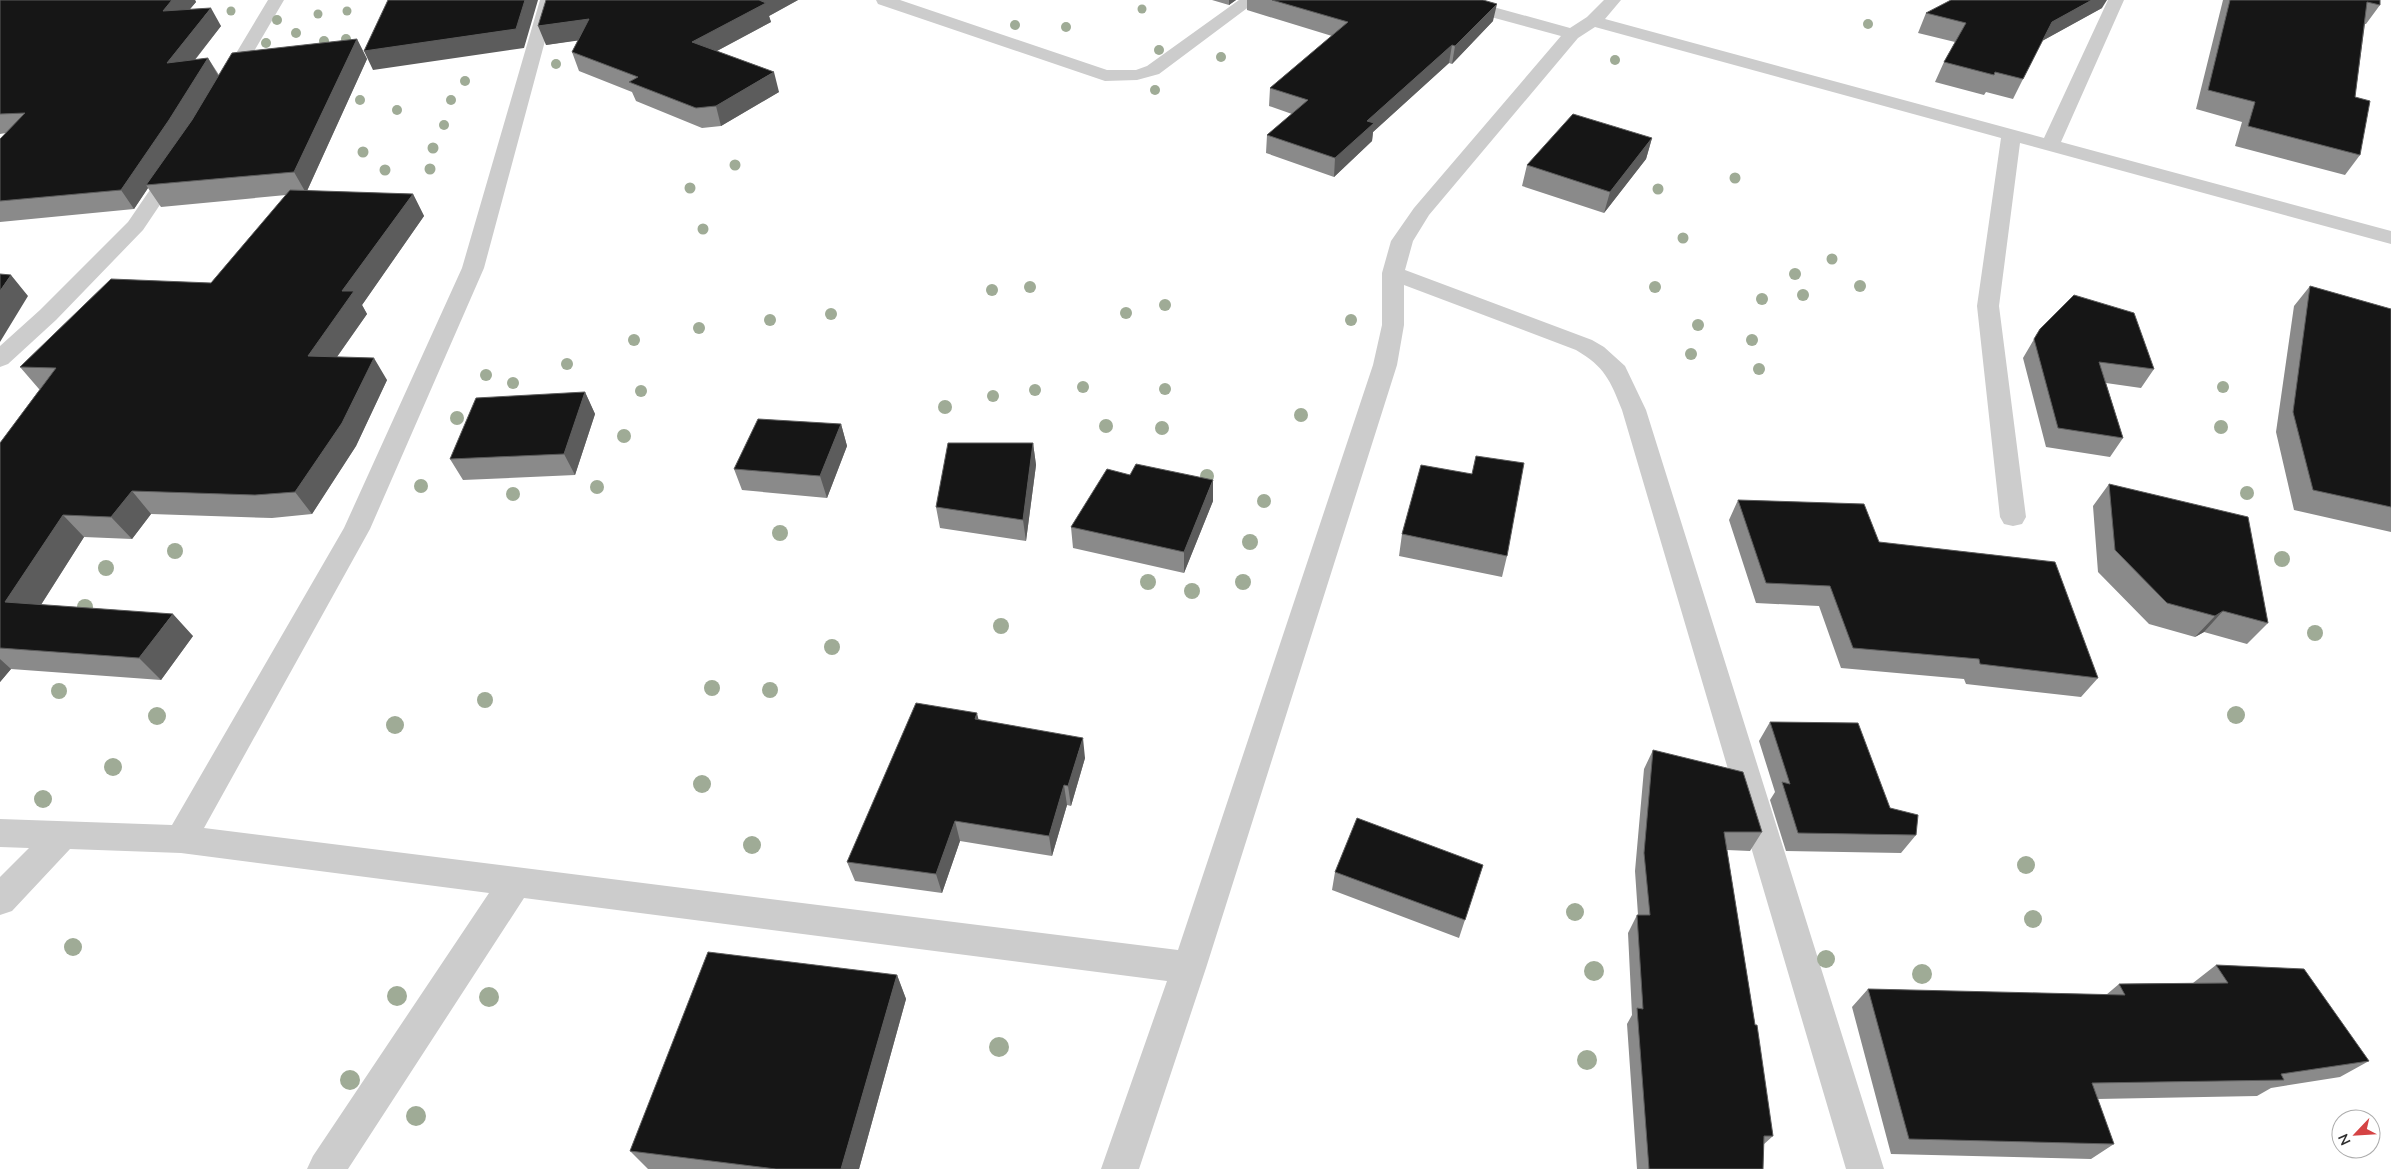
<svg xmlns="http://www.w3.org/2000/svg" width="2391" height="1169" viewBox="0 0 2391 1169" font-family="Mulish,sans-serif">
<rect width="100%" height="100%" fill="#fff"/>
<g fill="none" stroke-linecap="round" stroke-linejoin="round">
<path fill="#ccc" fill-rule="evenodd" d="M 268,0 L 284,0 L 232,89 L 220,89 L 217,85 Z
M 540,0 L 556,0 L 484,268 L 370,529 L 204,828 L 1178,950 L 1373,365 L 1382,325 L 1382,273 L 1391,241 L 1414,208 L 1561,36 L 1443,4 L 1441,0 L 1468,0 L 1570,28 L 1587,17 L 1604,0 L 1621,0 L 1605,19 L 2044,138 L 2108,0 L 2124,0 L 2061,142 L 2391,231 L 2391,244 L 2020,143 L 1999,306 L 2026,517 L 2022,524 L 2013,526 L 2004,524 L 2000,517 L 1977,306 L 2001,138 L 1595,27 L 1578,38 L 1429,215 L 1413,241 L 1405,270 L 1592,340 L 1604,347 L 1625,366 L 1646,410 L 1884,1169 L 1846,1169 L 1622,410 C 1610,380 1605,367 1576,350 L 1404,285 L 1404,325 L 1397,365 L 1206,968 L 1139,1169 L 1101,1169 L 1167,981 L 524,898 L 348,1169 L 307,1169 L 313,1156 L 489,893 L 181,853 L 70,849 L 12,911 L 0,915 L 0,877 L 29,848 L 0,847 L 0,819 L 172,825 L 344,528 L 462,268 Z
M 876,0 L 900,0 L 1107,70 L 1136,70 L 1147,66 L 1239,0 L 1258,0 L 1159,74 L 1137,80 L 1105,81 L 878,4 Z
M 176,160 L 183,162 L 186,166 L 143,230 L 56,320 L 8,364 L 0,367 L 0,346 L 40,310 L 128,222 L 169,162 Z"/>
</g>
<g fill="#9fab96">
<circle cx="1142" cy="9" r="4.5"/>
<circle cx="231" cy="11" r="4.5"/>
<circle cx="347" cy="11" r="4.5"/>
<circle cx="318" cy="14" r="4.5"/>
<circle cx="277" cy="20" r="5"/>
<circle cx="1868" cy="24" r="5"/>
<circle cx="1015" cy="25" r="5"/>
<circle cx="1066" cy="27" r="5"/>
<circle cx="296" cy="33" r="5"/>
<circle cx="346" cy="39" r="5"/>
<circle cx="324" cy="41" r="5"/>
<circle cx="266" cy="43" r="5"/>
<circle cx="1159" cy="50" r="5"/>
<circle cx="1221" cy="57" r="5"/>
<circle cx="1615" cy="60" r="5"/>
<circle cx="556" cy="64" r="5"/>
<circle cx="465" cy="81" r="5"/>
<circle cx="1155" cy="90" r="5"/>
<circle cx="360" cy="100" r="5"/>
<circle cx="451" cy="100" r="5"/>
<circle cx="397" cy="110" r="5"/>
<circle cx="444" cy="125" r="5"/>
<circle cx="433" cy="148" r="5.5"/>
<circle cx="363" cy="152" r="5.5"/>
<circle cx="735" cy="165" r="5.5"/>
<circle cx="430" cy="169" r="5.5"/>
<circle cx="385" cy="170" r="5.5"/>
<circle cx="1735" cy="178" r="5.5"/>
<circle cx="690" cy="188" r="5.5"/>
<circle cx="1658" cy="189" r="5.5"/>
<circle cx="703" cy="229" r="5.5"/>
<circle cx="1683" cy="238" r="5.5"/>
<circle cx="1832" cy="259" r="5.5"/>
<circle cx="1795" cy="274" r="6"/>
<circle cx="1860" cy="286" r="6"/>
<circle cx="1030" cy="287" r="6"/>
<circle cx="1655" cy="287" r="6"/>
<circle cx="992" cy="290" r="6"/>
<circle cx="1803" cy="295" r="6"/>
<circle cx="1762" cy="299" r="6"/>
<circle cx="1165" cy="305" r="6"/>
<circle cx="1126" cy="313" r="6"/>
<circle cx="831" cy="314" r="6"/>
<circle cx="770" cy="320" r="6"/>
<circle cx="1351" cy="320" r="6"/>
<circle cx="1698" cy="325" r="6"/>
<circle cx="699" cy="328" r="6"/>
<circle cx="634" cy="340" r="6"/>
<circle cx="1752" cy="340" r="6"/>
<circle cx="1691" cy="354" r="6"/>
<circle cx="567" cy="364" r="6"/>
<circle cx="1759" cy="369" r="6"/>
<circle cx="486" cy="375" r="6"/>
<circle cx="513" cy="383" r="6"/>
<circle cx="1083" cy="387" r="6"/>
<circle cx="2223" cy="387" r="6"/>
<circle cx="1165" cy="389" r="6"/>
<circle cx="1035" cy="390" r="6"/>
<circle cx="641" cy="391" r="6"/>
<circle cx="993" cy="396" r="6"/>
<circle cx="945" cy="407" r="7"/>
<circle cx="1301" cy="415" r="7"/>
<circle cx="457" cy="418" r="7"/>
<circle cx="1106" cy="426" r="7"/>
<circle cx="2221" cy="427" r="7"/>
<circle cx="1162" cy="428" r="7"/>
<circle cx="624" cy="436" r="7"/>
<circle cx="1207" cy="476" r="7"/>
<circle cx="421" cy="486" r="7"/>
<circle cx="597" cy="487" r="7"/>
<circle cx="2247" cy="493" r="7"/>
<circle cx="513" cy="494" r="7"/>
<circle cx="1264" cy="501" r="7"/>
<circle cx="780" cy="533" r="8"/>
<circle cx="1250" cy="542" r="8"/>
<circle cx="175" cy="551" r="8"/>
<circle cx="2282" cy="559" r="8"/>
<circle cx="106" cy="568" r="8"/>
<circle cx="1148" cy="582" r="8"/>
<circle cx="1243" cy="582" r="8"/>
<circle cx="1192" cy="591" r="8"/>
<circle cx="85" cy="607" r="8"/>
<circle cx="1001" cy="626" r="8"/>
<circle cx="2315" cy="633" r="8"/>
<circle cx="832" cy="647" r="8"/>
<circle cx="712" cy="688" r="8"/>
<circle cx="770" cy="690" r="8"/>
<circle cx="59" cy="691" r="8"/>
<circle cx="485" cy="700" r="8"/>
<circle cx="2236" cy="715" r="9"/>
<circle cx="157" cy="716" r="9"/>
<circle cx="395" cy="725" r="9"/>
<circle cx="113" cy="767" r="9"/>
<circle cx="702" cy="784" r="9"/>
<circle cx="43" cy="799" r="9"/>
<circle cx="752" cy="845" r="9"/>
<circle cx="2026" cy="865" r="9"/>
<circle cx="1575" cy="912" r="9"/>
<circle cx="2033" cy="919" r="9"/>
<circle cx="73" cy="947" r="9"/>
<circle cx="1826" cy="959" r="9"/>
<circle cx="1594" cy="971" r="10"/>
<circle cx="1922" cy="974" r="10"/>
<circle cx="397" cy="996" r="10"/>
<circle cx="489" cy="997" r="10"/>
<circle cx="999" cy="1047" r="10"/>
<circle cx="1587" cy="1060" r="10"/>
<circle cx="350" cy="1080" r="10"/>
<circle cx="416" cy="1116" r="10"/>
</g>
<path fill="#8a8a8a" d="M 0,0 L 195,0 L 196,2 L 190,9 L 221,26 L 195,60 L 208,58 L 219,75 L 357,39 L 367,59 L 307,191 L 413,194 L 424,216 L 362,305 L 367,314 L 337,357 L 387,380 L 356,446 L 312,514 L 272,518 L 151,514 L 132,539 L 84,537 L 41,605 L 193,636 L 161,680 L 11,669 L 0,682 L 0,443 L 40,389 L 39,389 L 20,367 L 211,283 L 286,195 L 161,207 L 148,188 L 134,209 L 0,222 L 0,139 L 6,133 L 0,134 Z
M 546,0 L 798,0 L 769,16 L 771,22 L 717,51 L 779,92 L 721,126 L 702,128 L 636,101 L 632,92 L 579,71 L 572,52 L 578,40 L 546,45 Z
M 1212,0 L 1236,0 L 1229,5 Z
M 1247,0 L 1483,0 L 1493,21 L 1452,64 L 1449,63 L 1373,132 L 1372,141 L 1334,177 L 1266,153 L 1267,135 L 1292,114 L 1269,106 L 1270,88 L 1332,36 L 1247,10 Z
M 2223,0 L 2380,0 L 2380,5 L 2366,24 L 2365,24 L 2355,97 L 2360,155 L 2345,175 L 2235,146 L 2242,122 L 2196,109 Z
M 2102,8 L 2042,41 L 2013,99 L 1986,92 L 1984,95 L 1935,82 L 1944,62 L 1955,42 L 1918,33 L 1926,13 Z
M 1652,138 L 1646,159 L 1604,213 L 1522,186 L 1527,165 Z
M 2310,286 L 2391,309 L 2391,532 L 2294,510 L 2276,432 L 2294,306 Z
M 2040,329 L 2154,369 L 2141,388 L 2106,383 L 2123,438 L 2110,457 L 2046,447 L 2023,358 Z
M 585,392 L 595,414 L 575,475 L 463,480 L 450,459 Z
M 841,424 L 847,446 L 827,498 L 742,490 L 734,469 Z
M 1033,443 L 1036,465 L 1026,541 L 940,528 L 936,507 Z
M 1130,475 L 1213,501 L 1184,573 L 1073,548 L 1071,527 Z
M 2109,484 L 2268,623 L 2247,644 L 2204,632 L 2195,637 L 2149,624 L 2098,572 L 2093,506 Z
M 1738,500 L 1879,542 L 2098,678 L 2081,697 L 1966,684 L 1964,679 L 1841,668 L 1819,606 L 1756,603 L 1729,520 Z
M 1402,534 L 1507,556 L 1502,577 L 1399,556 Z
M 978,720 L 1085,758 L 1071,806 L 1067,805 L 1052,856 L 960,841 L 942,893 L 855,881 L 847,862 Z
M 1770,722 L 1890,808 L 1916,835 L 1901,853 L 1786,851 L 1770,800 L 1775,792 L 1759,741 Z
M 1653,750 L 1762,832 L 1750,851 L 1727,850 L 1773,1136 L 1763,1145 L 1763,1169 L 1637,1169 L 1627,1024 L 1632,1015 L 1628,933 L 1637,915 L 1638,915 L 1635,871 L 1644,769 Z
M 1483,865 L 1459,938 L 1332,890 L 1335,872 Z
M 2216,965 L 2369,1061 L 2340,1077 L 2271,1088 L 2257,1096 L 2097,1099 L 2114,1144 L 2091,1159 L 1891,1154 L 1852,1007 L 1868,989 L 2106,995 L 2119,984 L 2193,983 Z
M 897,975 L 906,999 L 859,1169 L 648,1169 L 630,1151 Z"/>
<path fill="#5c5c5c" d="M 172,0 L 195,0 L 196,2 L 173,29 L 163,11 Z
M 525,0 L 538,0 L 524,48 L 373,70 L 364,51 Z
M 759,0 L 798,0 L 769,16 L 771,22 L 698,61 L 692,42 Z
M 1229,0 L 1236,0 L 1229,5 Z
M 2092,0 L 2107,0 L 2102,8 L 2042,41 L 2052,22 Z
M 1497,4 L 1493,21 L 1452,64 L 1455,46 Z
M 211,8 L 221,26 L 178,81 L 167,63 Z
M 589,19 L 596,38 L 546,45 L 538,26 Z
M 357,39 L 367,59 L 306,193 L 294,172 Z
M 1452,45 L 1449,63 L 1373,132 L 1372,141 L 1334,177 L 1335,158 L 1367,121 Z
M 208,58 L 219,77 L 181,139 L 146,185 L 148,188 L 134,209 L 121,190 Z
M 774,72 L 779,92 L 721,126 L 716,106 Z
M 1652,138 L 1646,159 L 1604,213 L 1610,192 Z
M 413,194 L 424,216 L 362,305 L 367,314 L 322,378 L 308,356 L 342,291 Z
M 11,275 L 28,296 L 0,342 L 0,291 Z
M 374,358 L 387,380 L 356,446 L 312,514 L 295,492 Z
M 585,392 L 595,414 L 575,475 L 564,454 Z
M 841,424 L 847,446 L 827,498 L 820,476 Z
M 1033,443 L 1036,465 L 1026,541 L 1023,520 Z
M 1213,480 L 1213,501 L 1184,573 L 1184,552 Z
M 132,491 L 151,514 L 132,539 L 111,517 Z
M 63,515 L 84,537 L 28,625 L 5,602 Z
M 2223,611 L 2204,632 L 2195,637 L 2215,616 Z
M 173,614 L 193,636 L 161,680 L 139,658 Z
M 0,659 L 11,669 L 0,682 Z
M 977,713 L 982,734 L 975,719 Z
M 1083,738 L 1085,758 L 1071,806 L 1068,786 Z
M 1064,785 L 1067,805 L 1052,856 L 1049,836 Z
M 955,821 L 960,841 L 942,893 L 936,874 Z
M 897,975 L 906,999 L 859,1169 L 841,1169 Z"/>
<path fill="#161616" stroke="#5c5c5c" d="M 0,0 L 172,0 L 163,11 L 211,8 L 167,63 L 208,58 L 169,120 L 121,190 L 0,201 L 0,139 L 25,113 L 0,114 Z
M 388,0 L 525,0 L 516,29 L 364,51 Z
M 546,0 L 759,0 L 766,3 L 692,42 L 774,72 L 716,106 L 696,108 L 629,82 L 638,77 L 572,52 L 589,19 L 538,26 Z
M 1272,0 L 1483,0 L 1497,4 L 1455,46 L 1452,45 L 1367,121 L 1374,123 L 1335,158 L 1267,135 L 1308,100 L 1270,88 L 1348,22 Z
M 1951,0 L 2092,0 L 2052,22 L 2023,79 L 1995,72 L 1994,75 L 1944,62 L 1966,23 L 1926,13 Z
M 2230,0 L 2380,0 L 2380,5 L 2367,2 L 2355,97 L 2370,101 L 2360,155 L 2248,126 L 2255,102 L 2208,90 Z
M 357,39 L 294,172 L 146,185 L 192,120 L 232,53 Z
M 1573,114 L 1652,138 L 1610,192 L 1527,165 Z
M 290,190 L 413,194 L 342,291 L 354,291 L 308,356 L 374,358 L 342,423 L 295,492 L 255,495 L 132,491 L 111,517 L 63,515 L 5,602 L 173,614 L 139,658 L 0,648 L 0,443 L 56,368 L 20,367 L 111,279 L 211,283 Z
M 0,274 L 11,275 L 0,291 Z
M 2310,286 L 2391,309 L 2391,507 L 2313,490 L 2293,412 Z
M 2074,295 L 2134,313 L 2154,369 L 2099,362 L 2123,438 L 2058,428 L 2034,339 L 2040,329 Z
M 585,392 L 564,454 L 450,459 L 476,398 Z
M 758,419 L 841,424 L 820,476 L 734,469 Z
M 948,443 L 1033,443 L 1023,520 L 936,507 Z
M 1476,456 L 1524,463 L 1507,556 L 1402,534 L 1421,465 L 1472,474 Z
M 1136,464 L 1213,480 L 1184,552 L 1071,527 L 1107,469 L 1130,475 Z
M 2109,484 L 2248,517 L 2268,623 L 2223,611 L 2215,616 L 2167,603 L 2115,550 Z
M 1738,500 L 1864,504 L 1879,542 L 2055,562 L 2098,678 L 1980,664 L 1979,659 L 1853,648 L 1830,586 L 1766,583 Z
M 916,703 L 977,713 L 975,719 L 1083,738 L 1068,786 L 1064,785 L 1049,836 L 955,821 L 936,874 L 847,862 Z
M 1770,722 L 1858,723 L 1890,808 L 1918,815 L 1916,835 L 1798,833 L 1782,782 L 1790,784 Z
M 1653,750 L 1743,772 L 1762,832 L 1724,832 L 1755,1025 L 1757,1025 L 1773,1136 L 1764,1136 L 1763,1169 L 1649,1169 L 1637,1008 L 1643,1009 L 1637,915 L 1650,915 L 1644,853 Z
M 1357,818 L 1483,865 L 1465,920 L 1335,872 Z
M 708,952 L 897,975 L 841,1169 L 776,1169 L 630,1151 Z
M 2216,965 L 2304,969 L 2369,1061 L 2281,1074 L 2284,1080 L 2092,1083 L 2114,1144 L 1909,1139 L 1868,989 L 2125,995 L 2119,984 L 2228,983 Z"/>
<g transform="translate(2356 1134) rotate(245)"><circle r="24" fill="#ffffff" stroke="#acacac"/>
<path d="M0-4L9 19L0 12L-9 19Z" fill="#d54344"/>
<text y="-8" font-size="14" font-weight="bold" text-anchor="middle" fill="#2f2f2f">N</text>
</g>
</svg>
